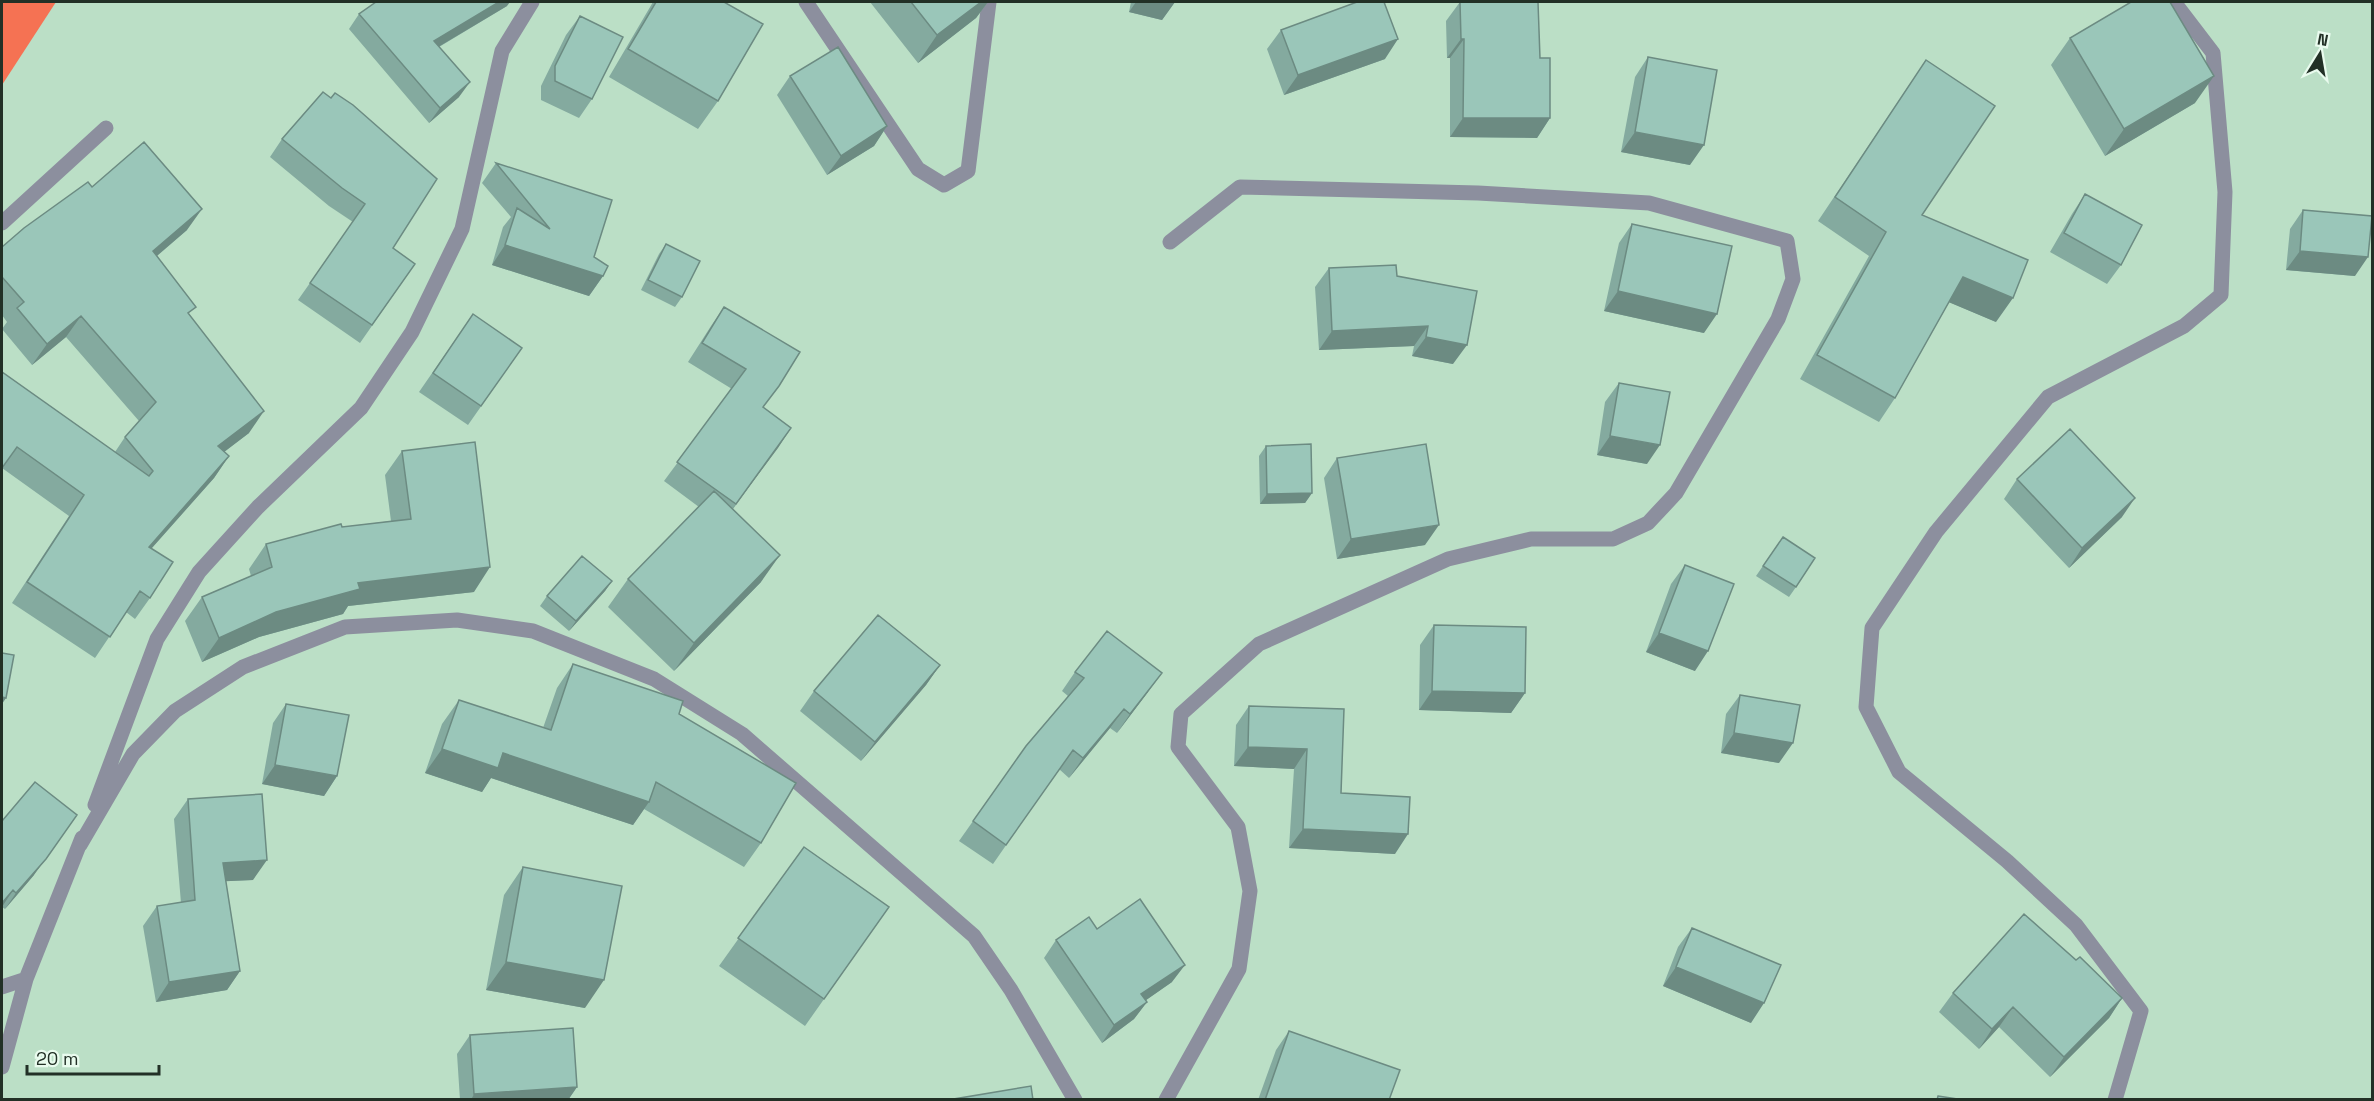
<svg xmlns="http://www.w3.org/2000/svg" width="2374" height="1101" viewBox="0 0 2374 1101" font-family="'Space Grotesk',sans-serif">
<rect width="100%" height="100%" fill="#bbdfc6"/>
<path fill="#f57253" d="M 2,2 L 56,2 L 2,85 Z"/>
<g fill="none" stroke-linecap="round" stroke-linejoin="round">
<path stroke="#8c8f9e" stroke-width="15" d="M 806,2 L 918,169 L 944,185 L 968,171 L 989,2
M 2,223 L 106,128
M 95,805 L 157,639 L 199,572 L 258,507 L 361,408 L 412,332 L 462,229 L 502,51 L 532,2
M 80,845 L 133,754 L 175,711 L 243,667 L 345,627 L 457,620 L 533,631 L 654,679 L 742,734 L 974,936 L 1011,990 L 1075,1100
M 2,987 L 26,979
M 2,1067 L 26,979 L 82,838
M 1166,1100 L 1239,969 L 1250,891 L 1238,827 L 1178,747 L 1181,714 L 1259,644 L 1448,559 L 1531,539 L 1613,539 L 1648,523 L 1676,493 L 1778,319 L 1793,279 L 1787,241 L 1649,203 L 1478,193 L 1240,187 L 1170,242
M 2115,1100 L 2141,1011 L 2076,925 L 2007,861 L 1899,772 L 1866,707 L 1872,628 L 1936,532 L 2048,397 L 2184,326 L 2221,295 L 2225,192 L 2213,53 L 2174,2"/>
</g>
<path fill="#84aa9f" d="M 653,2 L 724,2 L 718,101 L 698,129 L 609,77 Z
M 870,2 L 988,2 L 976,18 L 918,63 Z
M 1131,2 L 1175,2 L 1162,20 L 1129,12 Z
M 1460,2 L 1540,58 L 1550,118 L 1537,138 L 1450,137 L 1450,58 L 1447,58 L 1446,21 Z
M 507,6 L 439,47 L 459,97 L 429,123 L 349,29 L 359,14 Z
M 580,16 L 592,99 L 579,118 L 541,100 L 541,86 L 566,35 Z
M 1281,30 L 1385,59 L 1284,95 L 1267,49 Z
M 2070,38 L 2195,103 L 2105,156 L 2051,65 Z
M 1648,57 L 1690,165 L 1621,152 L 1635,77 Z
M 1926,60 L 1922,215 L 1996,322 L 1949,302 L 1895,398 L 1879,422 L 1800,379 L 1869,256 L 1818,221 Z
M 790,76 L 887,126 L 874,146 L 827,175 L 777,95 Z
M 323,92 L 393,248 L 415,264 L 360,343 L 298,300 L 353,222 L 329,206 L 270,157 L 282,139 Z
M 496,163 L 594,257 L 603,276 L 589,296 L 492,265 L 503,227 L 511,217 L 482,183 Z
M 92,187 L 187,230 L 157,256 L 190,315 L 249,433 L 224,452 L 229,456 L 214,478 L 152,548 L 150,598 L 135,619 L 126,612 L 95,658 L 12,603 L 69,516 L 2,468 L 2,372 L 115,452 L 125,437 L 139,421 L 66,337 L 32,365 L 2,329 L 7,322 L 2,315 L 2,247 Z
M 2085,194 L 2121,265 L 2107,284 L 2050,252 L 2072,214 Z
M 2303,210 L 2355,276 L 2286,270 L 2290,229 Z
M 1632,224 L 1704,333 L 1604,311 L 1619,243 Z
M 666,244 L 682,297 L 675,307 L 641,290 L 659,254 Z
M 1329,268 L 1397,276 L 1453,364 L 1412,356 L 1414,346 L 1319,350 L 1315,287 Z
M 724,307 L 764,408 L 791,428 L 733,509 L 761,582 L 674,671 L 608,607 L 628,579 L 699,507 L 664,481 L 732,389 L 688,362 L 711,326 Z
M 473,314 L 522,348 L 468,425 L 419,392 Z
M 1619,383 L 1647,464 L 1597,455 L 1605,402 Z
M 1266,446 L 1312,493 L 1305,503 L 1260,504 L 1259,456 Z
M 402,451 L 474,592 L 348,606 L 343,614 L 259,637 L 202,662 L 185,621 L 202,597 L 251,576 L 249,569 L 266,544 L 342,527 L 391,521 L 385,475 Z
M 1337,458 L 1425,545 L 1337,559 L 1324,478 Z
M 2017,479 L 2122,517 L 2069,568 L 2004,499 Z
M 1783,537 L 1796,587 L 1789,597 L 1756,576 Z
M 1685,565 L 1695,671 L 1646,652 L 1671,584 Z
M 612,581 L 605,591 L 569,631 L 540,606 L 547,596 Z
M 1434,625 L 1525,693 L 1511,713 L 1419,710 L 1420,645 Z
M 573,664 L 679,714 L 761,843 L 744,867 L 644,809 L 633,825 L 491,778 L 482,792 L 425,773 L 442,724 L 459,700 L 543,728 L 557,688 Z
M 940,665 L 926,685 L 861,761 L 800,711 L 814,691 Z
M 1075,672 L 1148,692 L 1117,733 L 1110,728 L 1069,778 L 1059,769 L 993,864 L 959,841 L 1026,746 L 1068,696 L 1062,691 Z
M 1740,695 L 1779,763 L 1721,753 L 1726,714 Z
M 286,704 L 337,776 L 324,796 L 262,784 L 273,723 Z
M 1249,706 L 1344,709 L 1341,793 L 1395,854 L 1289,848 L 1294,769 L 1234,766 L 1236,725 Z
M 188,799 L 253,880 L 226,881 L 240,971 L 227,990 L 156,1002 L 143,926 L 157,906 L 181,903 L 174,819 Z
M 2,821 L 34,875 L 5,909 L 2,907 Z
M 804,847 L 889,907 L 805,1026 L 719,966 Z
M 523,867 L 585,1008 L 486,990 L 504,895 Z
M 1692,928 L 1751,1023 L 1663,986 L 1678,947 Z
M 1097,929 L 1172,982 L 1146,1000 L 1147,1002 L 1134,1019 L 1102,1043 L 1044,958 L 1056,940 Z
M 2076,960 L 2122,998 L 2109,1018 L 2050,1077 L 1999,1027 L 1979,1049 L 1939,1012 L 1953,993 Z
M 1289,1031 L 1389,1100 L 1258,1100 L 1276,1050 Z
M 470,1035 L 577,1087 L 568,1100 L 460,1100 L 457,1054 Z"/>
<path fill="#6c8b82" d="M 499,2 L 510,2 L 507,6 L 423,56 L 434,41 Z
M 981,2 L 988,2 L 976,18 L 918,63 L 937,35 Z
M 1136,2 L 1175,2 L 1162,20 L 1129,12 Z
M 1398,39 L 1385,59 L 1284,95 L 1298,75 Z
M 1461,39 L 1464,39 L 1450,58 L 1447,58 Z
M 2214,76 L 2195,103 L 2105,156 L 2124,129 Z
M 470,82 L 459,97 L 429,123 L 440,108 Z
M 1463,118 L 1550,118 L 1537,138 L 1450,137 Z
M 887,126 L 874,146 L 827,175 L 841,156 Z
M 1635,132 L 1704,145 L 1690,165 L 1621,152 Z
M 202,209 L 187,230 L 138,272 L 153,251 Z
M 505,245 L 603,276 L 589,296 L 492,265 Z
M 2300,251 L 2368,257 L 2355,276 L 2286,270 Z
M 1963,277 L 2013,298 L 1996,322 L 1946,301 Z
M 1618,291 L 1717,314 L 1704,333 L 1604,311 Z
M 81,316 L 66,337 L 32,365 L 47,344 Z
M 1428,326 L 1414,346 L 1319,350 L 1332,331 Z
M 1426,337 L 1467,345 L 1453,364 L 1412,356 Z
M 264,411 L 249,433 L 203,468 L 218,446 Z
M 791,428 L 778,448 L 722,523 L 736,504 Z
M 1610,436 L 1660,445 L 1647,464 L 1597,455 Z
M 229,456 L 214,478 L 134,568 L 149,547 Z
M 1312,493 L 1305,503 L 1260,504 L 1267,494 Z
M 2135,498 L 2122,517 L 2069,568 L 2082,548 Z
M 1439,525 L 1425,545 L 1337,559 L 1351,539 Z
M 780,555 L 761,582 L 674,671 L 694,643 Z
M 490,567 L 474,592 L 348,606 L 343,614 L 259,637 L 202,662 L 219,638 L 276,612 L 358,583 Z
M 612,581 L 605,591 L 569,631 L 576,621 Z
M 1659,633 L 1708,651 L 1695,671 L 1646,652 Z
M 940,665 L 926,685 L 861,761 L 875,742 Z
M 1162,673 L 1148,692 L 1117,733 L 1130,714 Z
M 1432,691 L 1525,693 L 1511,713 L 1419,710 Z
M 2,697 L 6,698 L 2,704 Z
M 1124,709 L 1110,728 L 1069,778 L 1083,758 Z
M 1734,733 L 1793,743 L 1779,763 L 1721,753 Z
M 1248,747 L 1307,749 L 1294,769 L 1234,766 Z
M 442,749 L 503,753 L 649,802 L 633,825 L 491,778 L 482,792 L 425,773 Z
M 275,765 L 337,776 L 324,796 L 262,784 Z
M 77,815 L 34,875 L 5,909 L 16,893 Z
M 1303,829 L 1408,834 L 1395,854 L 1289,848 Z
M 267,860 L 253,880 L 209,882 L 223,863 Z
M 13,890 L 2,907 L 2,903 Z
M 506,962 L 604,980 L 585,1008 L 486,990 Z
M 1185,965 L 1172,982 L 1129,1012 L 1141,994 Z
M 1676,967 L 1764,1003 L 1751,1023 L 1663,986 Z
M 240,971 L 227,990 L 156,1002 L 169,982 Z
M 2122,998 L 2109,1018 L 2050,1077 L 2064,1057 Z
M 1147,1002 L 1134,1019 L 1102,1043 L 1114,1025 Z
M 2013,1007 L 1999,1027 L 1979,1049 L 1992,1029 Z
M 577,1087 L 568,1100 L 471,1100 L 474,1094 Z"/>
<path fill="#9ac6b9" stroke="#6c8b82" stroke-width="1.5" d="M 376,2 L 499,2 L 434,41 L 470,82 L 440,108 L 359,14 Z
M 656,2 L 724,2 L 763,24 L 718,101 L 628,49 Z
M 911,2 L 981,2 L 937,35 Z
M 1357,2 L 1384,2 L 1398,39 L 1298,75 L 1281,30 Z
M 1460,2 L 1538,2 L 1540,58 L 1550,58 L 1550,118 L 1463,118 L 1464,39 L 1461,39 Z
M 2131,2 L 2170,2 L 2214,76 L 2124,129 L 2070,38 Z
M 580,16 L 623,37 L 592,99 L 555,81 L 555,66 Z
M 838,47 L 887,126 L 841,156 L 790,76 Z
M 1648,57 L 1717,70 L 1704,145 L 1635,132 Z
M 1926,60 L 1995,106 L 1922,215 L 2028,260 L 2013,298 L 1963,277 L 1895,398 L 1817,355 L 1886,232 L 1835,197 Z
M 323,92 L 331,98 L 335,93 L 353,105 L 437,179 L 393,248 L 415,264 L 372,325 L 310,283 L 365,204 L 342,188 L 282,139 Z
M 144,142 L 202,209 L 153,251 L 196,307 L 188,313 L 264,411 L 218,446 L 229,456 L 149,547 L 173,562 L 150,598 L 140,591 L 110,637 L 27,582 L 84,495 L 17,447 L 2,468 L 2,372 L 149,476 L 153,471 L 125,437 L 156,402 L 81,316 L 47,344 L 17,308 L 24,302 L 2,277 L 2,247 L 24,228 L 88,182 L 92,187 Z
M 496,163 L 612,200 L 594,257 L 608,266 L 603,276 L 505,245 L 517,208 L 550,229 Z
M 2085,194 L 2142,225 L 2121,265 L 2064,233 Z
M 2303,210 L 2372,216 L 2368,257 L 2300,251 Z
M 1632,224 L 1732,246 L 1717,314 L 1618,291 Z
M 666,244 L 700,261 L 682,297 L 648,280 Z
M 1396,265 L 1397,276 L 1477,291 L 1467,345 L 1426,337 L 1428,326 L 1332,331 L 1329,268 Z
M 724,307 L 800,352 L 779,386 L 763,407 L 791,428 L 736,504 L 677,462 L 746,369 L 702,343 Z
M 473,314 L 522,348 L 481,406 L 433,373 Z
M 1619,383 L 1670,392 L 1660,445 L 1610,436 Z
M 2070,429 L 2135,498 L 2082,548 L 2017,479 Z
M 475,442 L 490,567 L 358,583 L 360,589 L 276,612 L 219,638 L 202,597 L 272,567 L 266,544 L 341,524 L 342,527 L 411,519 L 402,451 Z
M 1311,444 L 1312,493 L 1267,494 L 1266,446 Z
M 1426,444 L 1439,525 L 1351,539 L 1337,458 Z
M 714,491 L 780,555 L 694,643 L 628,579 Z
M 1783,537 L 1815,558 L 1796,587 L 1763,566 Z
M 582,556 L 612,581 L 576,621 L 547,596 Z
M 1685,565 L 1734,584 L 1708,651 L 1659,633 Z
M 878,615 L 940,665 L 875,742 L 814,691 Z
M 1434,625 L 1526,627 L 1525,693 L 1432,691 Z
M 1107,631 L 1162,673 L 1130,714 L 1124,709 L 1083,758 L 1073,750 L 1006,845 L 973,821 L 1026,746 L 1084,678 L 1075,672 Z
M 2,653 L 14,655 L 6,698 L 2,697 Z
M 573,664 L 683,701 L 679,714 L 796,783 L 761,843 L 656,782 L 649,802 L 503,753 L 498,768 L 442,749 L 459,700 L 551,730 Z
M 1740,695 L 1800,705 L 1793,743 L 1734,733 Z
M 286,704 L 349,715 L 337,776 L 275,765 Z
M 1249,706 L 1344,709 L 1341,793 L 1410,797 L 1408,834 L 1303,829 L 1307,749 L 1248,747 Z
M 35,782 L 77,815 L 46,859 L 16,893 L 13,890 L 2,903 L 2,821 Z
M 262,794 L 267,860 L 223,863 L 240,971 L 169,982 L 157,906 L 195,900 L 188,799 Z
M 804,847 L 889,907 L 824,999 L 738,938 Z
M 523,867 L 622,886 L 604,980 L 506,962 Z
M 1140,899 L 1185,965 L 1141,994 L 1147,1002 L 1114,1025 L 1056,940 L 1089,917 L 1097,929 Z
M 2024,914 L 2076,960 L 2080,957 L 2122,998 L 2064,1057 L 2013,1007 L 1992,1029 L 1953,993 Z
M 1692,928 L 1781,965 L 1764,1003 L 1676,967 Z
M 573,1028 L 577,1087 L 474,1094 L 470,1035 Z
M 1289,1031 L 1400,1070 L 1389,1100 L 1265,1100 Z
M 1031,1086 L 1033,1100 L 954,1100 L 954,1099 Z
M 1938,1096 L 1964,1100 L 1937,1100 Z"/>
<rect width="2374" height="1101" fill="none" stroke="#223026" stroke-width="6"/>
<g transform="translate(2320 54) rotate(11)" stroke="#e9fbee" stroke-width="4.5" paint-order="stroke">
<path d="M0-4.5L10 22L0 15L-10 22Z" fill="#223026"/>
<text y="-9" font-size="16" font-weight="bold" text-anchor="middle" fill="#223026">N</text>
</g>
<path d="M27 1065v9h132v-9" fill="none" stroke="#223026" stroke-width="3"/>
<text x="36" y="1065" font-size="18" fill="#223026" stroke="#e9fbee" stroke-width="4.5" paint-order="stroke">20 m</text>
</svg>
